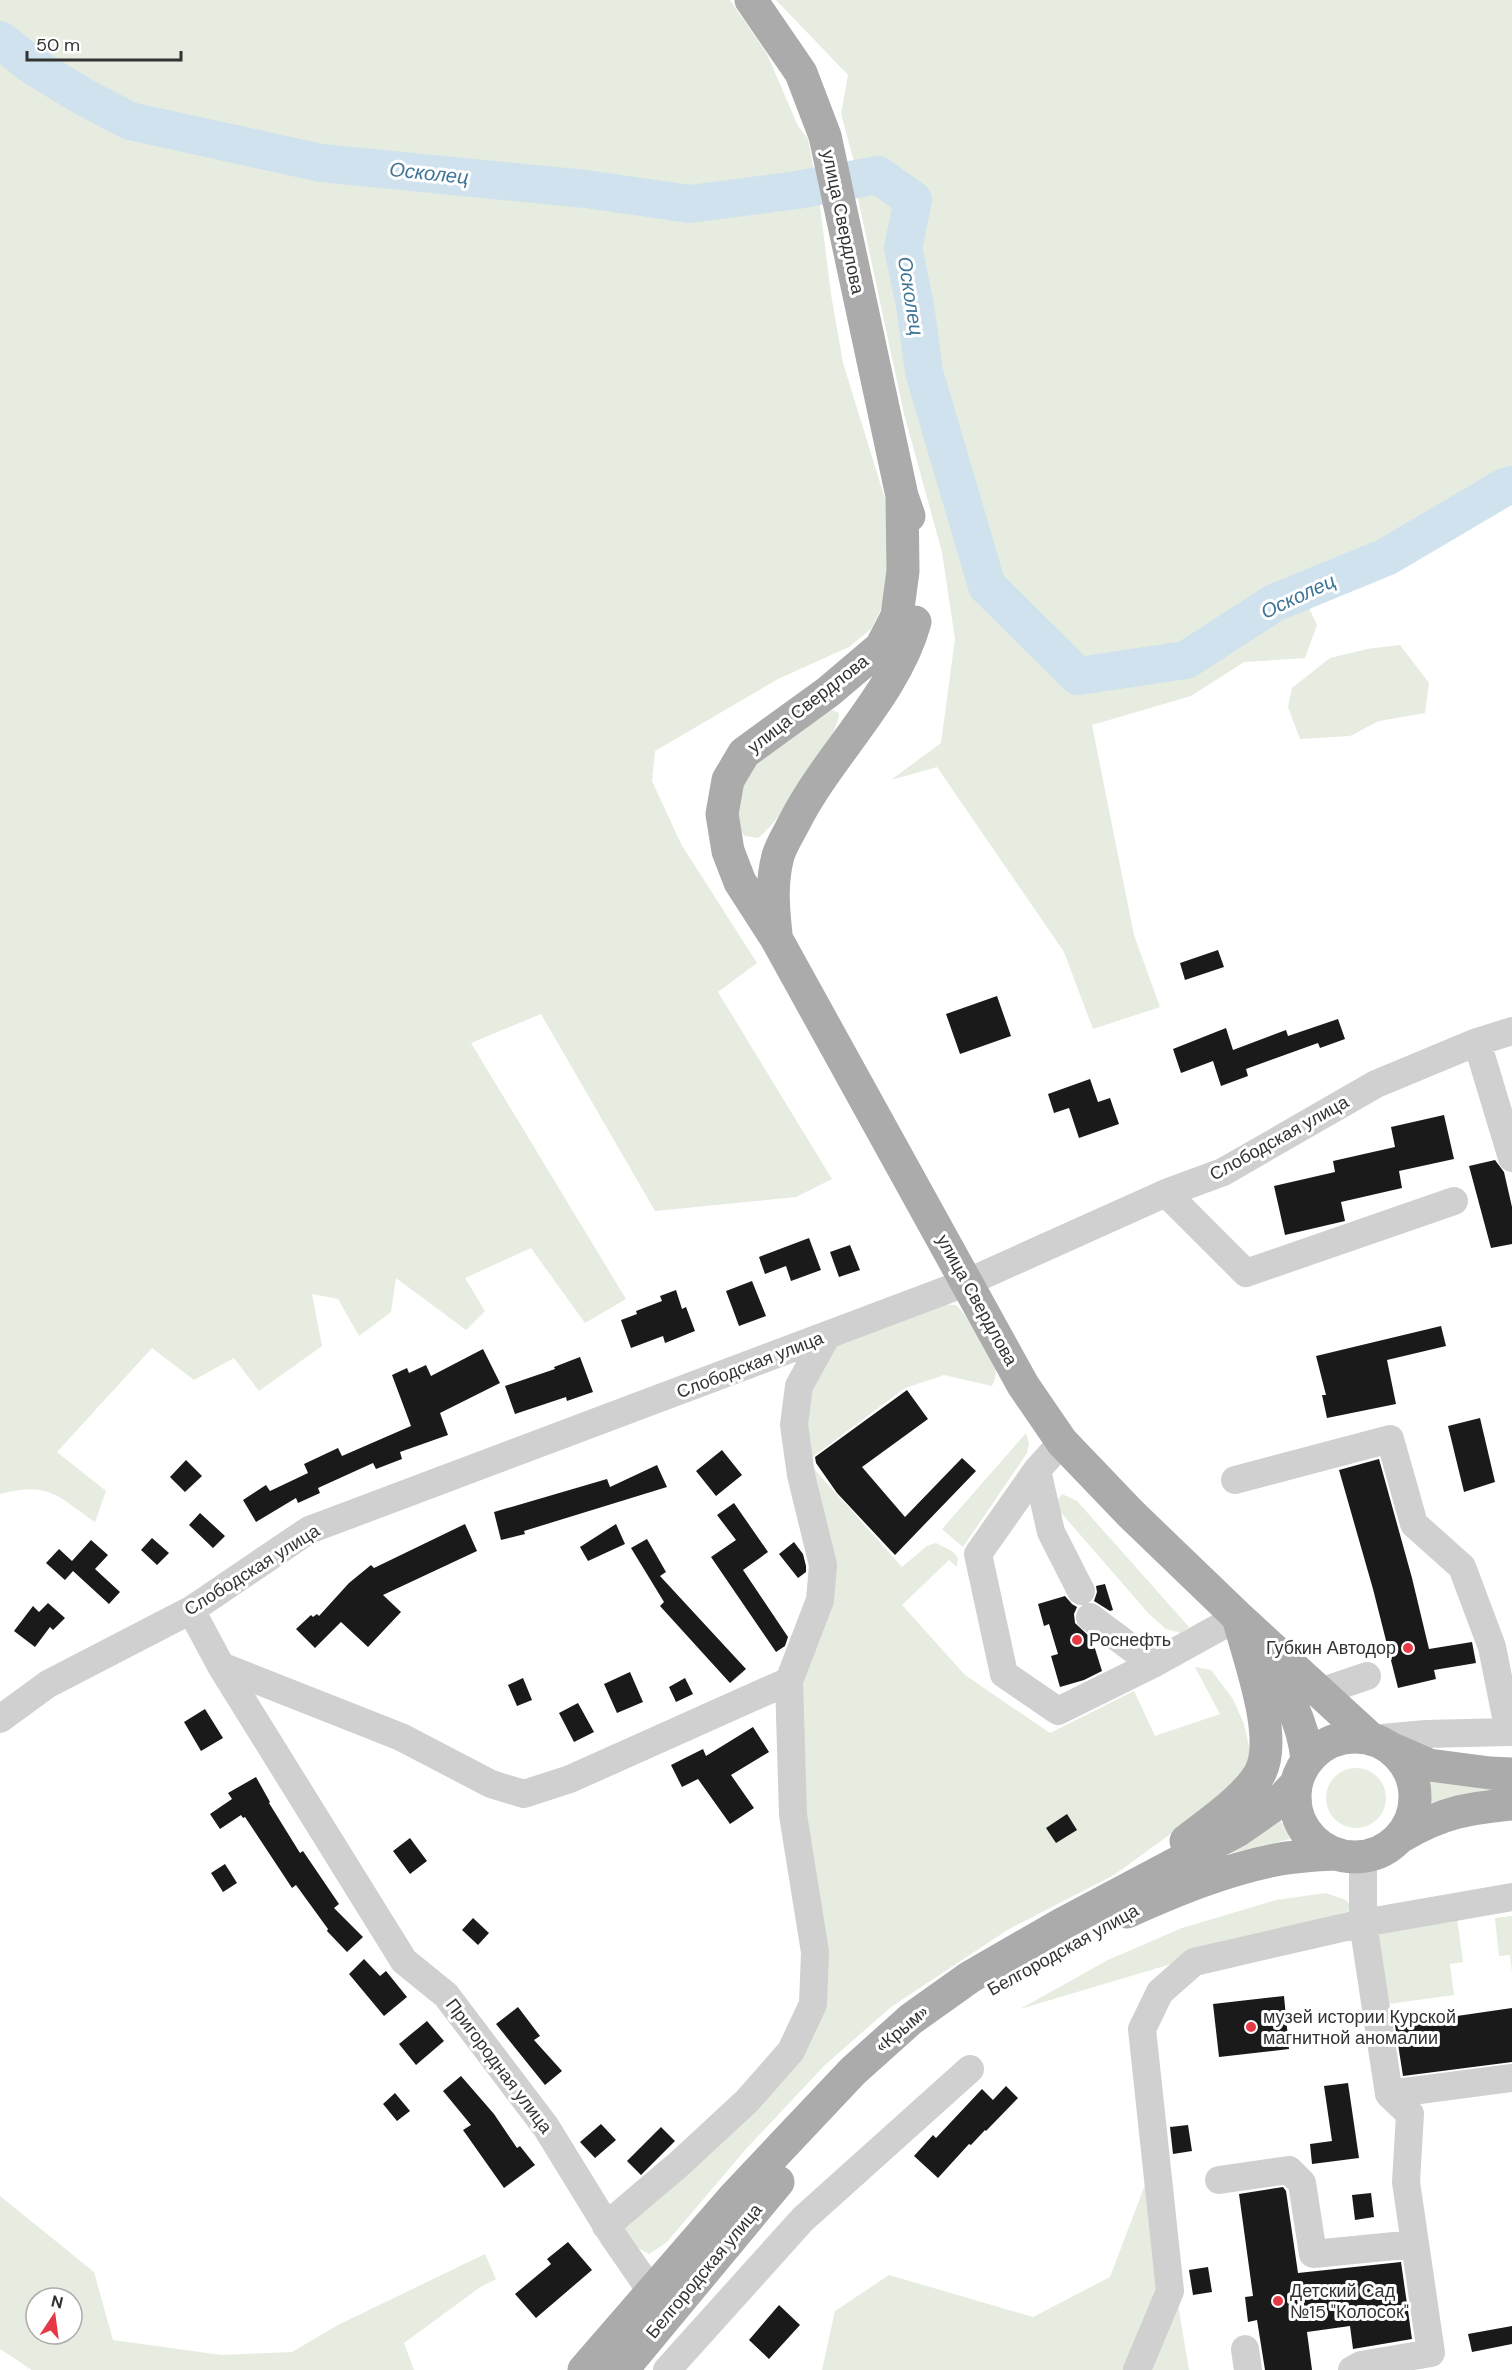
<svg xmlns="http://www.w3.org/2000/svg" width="1512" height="2370" viewBox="0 0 1512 2370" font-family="'DM Sans',sans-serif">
<rect width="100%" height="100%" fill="#fff"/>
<path fill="#e6ecdf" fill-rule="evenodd" d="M 0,0 L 730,0 L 767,54 L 798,126 L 808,139 L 819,198 L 831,294 L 843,363 L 886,502 L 888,563 L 884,603 L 871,629 L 849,647 L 778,679 L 655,751 L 652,781 L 681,844 L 757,963 L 718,992 L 832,1179 L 796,1197 L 655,1211 L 541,1014 L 471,1043 L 626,1299 L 585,1323 L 531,1248 L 465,1278 L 485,1311 L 466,1330 L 396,1278 L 391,1312 L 359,1336 L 338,1299 L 312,1294 L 322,1346 L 259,1391 L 234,1358 L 194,1380 L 152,1348 L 57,1452 L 106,1491 L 95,1522 C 57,1496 49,1481 0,1494 Z
M 776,0 L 1512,0 L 1512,478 L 1378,553 L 1294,576 L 1317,625 L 1305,658 L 1244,662 L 1191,696 L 1092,725 L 1134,935 L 1160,1007 L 1093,1029 L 1064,952 L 937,767 L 891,780 L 941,743 L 955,639 L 942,552 L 904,414 L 857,194 L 878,181 L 906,206 L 896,247 L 909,306 L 916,374 L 979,590 L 1075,686 L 1190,639 L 1081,668 L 997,580 L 934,368 L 915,248 L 923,196 L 879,163 L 855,165 L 841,114 L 848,75 Z
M 1400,645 L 1429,683 L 1425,713 L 1379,721 L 1350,736 L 1300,739 L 1288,707 L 1292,688 L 1330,658 L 1367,649 Z
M 832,710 L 839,713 C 839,736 778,824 758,838 L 745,836 L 736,826 C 737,812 736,791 742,779 C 756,754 808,727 832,710 Z
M 936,1304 L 956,1305 C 966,1314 992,1354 995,1367 C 997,1375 995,1379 992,1386 L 944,1375 L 905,1388 L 807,1461 L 902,1567 L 927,1546 L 936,1543 L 952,1551 L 958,1558 L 957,1567 L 949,1560 L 902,1605 L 965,1675 L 1050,1733 L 1134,1691 L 1155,1736 L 1220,1714 L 1195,1667 L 1211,1670 L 1233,1699 L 1244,1724 L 1251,1755 L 1245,1772 L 1191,1819 L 1114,1875 L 1009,1929 L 891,2007 L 825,2065 L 746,2149 L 666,2243 L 649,2254 L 625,2241 L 624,2215 L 656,2202 L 802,2050 L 806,1827 L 801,1680 L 813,1640 L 806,1471 L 810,1382 L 838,1339 Z
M 1026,1433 L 1029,1443 L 1027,1453 L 963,1547 L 942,1529 Z
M 1062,1494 L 1077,1501 L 1189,1627 L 1181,1633 L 1166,1629 L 1149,1614 L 1057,1508 L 1057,1501 Z
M1326 1798a30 30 0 1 1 60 0a30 30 0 1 1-60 0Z
M 1426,1777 L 1505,1786 L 1430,1803 Z
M 1280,1819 L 1290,1839 L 1214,1857 Z
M 1326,1893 L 1346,1900 L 1353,1910 L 1020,2009 L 1108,1960 L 1182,1928 L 1276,1900 Z
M 1512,1916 L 1512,1973 L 1510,1955 L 1499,1956 L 1495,1918 Z
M 1457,1918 L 1463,1962 L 1450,1964 L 1454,1995 L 1381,2005 L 1372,1940 L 1380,1931 Z
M 1154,2161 L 1189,2370 L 822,2370 L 835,2311 L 889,2275 L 1033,2317 L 1110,2277 Z
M 0,2196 L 94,2272 L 113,2340 L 221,2355 L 292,2352 L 338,2325 L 485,2254 L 496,2279 L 479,2288 L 404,2343 L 414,2370 L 32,2370 L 0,2349 ZM 36,2298 L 72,2298 L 72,2334 L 36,2334 Z"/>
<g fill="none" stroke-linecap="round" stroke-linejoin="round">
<path stroke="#cfe2ee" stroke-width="38" d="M 0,40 L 33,66 L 84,97 L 130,121 L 321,163 L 586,189 L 690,204 L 797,190 L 878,175 L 913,200 L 903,248 L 915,305 L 924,372 L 987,586 L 1078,676 L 1186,660 L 1274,603 L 1386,557 L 1505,487 L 1512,485"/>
</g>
<path fill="#1a1a1a" d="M 1218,950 L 1224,967 L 1185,980 L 1180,963 Z
M 997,996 L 1011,1036 L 960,1054 L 946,1014 Z
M 1338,1019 L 1345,1039 L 1320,1048 L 1318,1043 L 1246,1069 L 1248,1076 L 1221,1086 L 1213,1061 L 1181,1073 L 1173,1049 L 1226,1028 L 1233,1050 L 1286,1030 L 1288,1036 Z
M 1090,1079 L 1098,1102 L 1110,1098 L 1119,1124 L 1079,1138 L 1069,1108 L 1054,1113 L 1048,1094 Z
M 1444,1115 L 1454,1159 L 1399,1171 L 1402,1188 L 1341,1202 L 1345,1221 L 1285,1235 L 1274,1186 L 1335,1172 L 1333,1161 L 1395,1147 L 1391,1127 Z
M 1495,1160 L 1504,1172 L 1512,1207 L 1512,1244 L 1491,1248 L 1469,1166 Z
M 809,1238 L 821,1270 L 791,1281 L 786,1266 L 765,1274 L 759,1257 Z
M 850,1245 L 860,1270 L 839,1277 L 830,1252 Z
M 752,1281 L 766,1316 L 739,1326 L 726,1291 Z
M 676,1290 L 682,1309 L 686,1307 L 695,1331 L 665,1343 L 663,1336 L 631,1348 L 621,1320 L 637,1314 L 636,1311 L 662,1301 L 660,1296 Z
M 1441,1326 L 1446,1346 L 1387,1360 L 1396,1404 L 1327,1418 L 1322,1395 L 1326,1395 L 1316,1356 Z
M 483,1349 L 500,1383 L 440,1413 L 448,1435 L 400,1452 L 402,1459 L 376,1469 L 373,1463 L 318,1488 L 320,1493 L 298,1503 L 296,1498 L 256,1522 L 243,1500 L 266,1485 L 270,1491 L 308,1473 L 304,1464 L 338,1448 L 342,1456 L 411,1426 L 392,1375 L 407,1368 L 409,1373 L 426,1365 L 431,1376 Z
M 580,1357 L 593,1392 L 567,1401 L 566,1397 L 515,1414 L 505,1386 L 555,1369 L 554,1367 Z
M 907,1390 L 928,1419 L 862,1467 L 905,1517 L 962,1458 L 976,1471 L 895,1555 L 837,1493 L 816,1463 L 815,1457 Z
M 1480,1418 L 1495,1482 L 1464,1492 L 1448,1426 Z
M 722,1450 L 742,1475 L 716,1496 L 696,1471 Z
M 1379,1459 L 1412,1578 L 1429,1649 L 1472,1642 L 1476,1663 L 1434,1670 L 1436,1679 L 1398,1688 L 1373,1589 L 1339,1470 Z
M 186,1460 L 202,1476 L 185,1492 L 170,1477 Z
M 657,1465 L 667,1487 L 524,1531 L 525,1534 L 501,1540 L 494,1512 L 607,1479 L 610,1487 Z
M 734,1503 L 768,1552 L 743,1570 L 788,1637 L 785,1646 L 776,1652 L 711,1557 L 736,1540 L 717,1515 Z
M 200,1513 L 225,1536 L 213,1548 L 189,1525 Z
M 465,1524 L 477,1551 L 383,1595 L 401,1612 L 368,1647 L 341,1622 L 315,1648 L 296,1629 L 311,1615 L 313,1617 L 317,1614 L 319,1616 L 349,1583 L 371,1565 L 374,1568 Z
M 616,1524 L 625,1544 L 588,1561 L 580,1547 Z
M 152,1538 L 169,1553 L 157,1565 L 141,1550 Z
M 647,1539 L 666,1572 L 660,1576 L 746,1669 L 730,1683 L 660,1606 L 664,1602 L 631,1548 Z
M 91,1540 L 108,1555 L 95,1569 L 120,1592 L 109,1604 L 73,1571 L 65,1580 L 46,1563 L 59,1549 L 72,1561 Z
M 794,1542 L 803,1554 L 806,1566 L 806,1572 L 798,1578 L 779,1554 Z
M 1105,1584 L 1113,1610 L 1110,1611 L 1094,1601 L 1097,1592 L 1096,1586 Z
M 1065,1596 L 1072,1604 L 1077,1607 L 1074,1614 L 1075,1623 L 1092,1639 L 1102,1671 L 1084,1680 L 1060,1687 L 1051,1656 L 1058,1654 L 1049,1624 L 1044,1626 L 1038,1604 Z
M 48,1603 L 65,1618 L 53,1630 L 50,1627 L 35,1647 L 14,1631 L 33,1606 L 39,1612 Z
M 630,1672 L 643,1702 L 617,1713 L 604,1684 Z
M 523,1678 L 532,1700 L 517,1706 L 508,1685 Z
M 685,1678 L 693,1694 L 676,1702 L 669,1687 Z
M 578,1703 L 594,1732 L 574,1742 L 559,1713 Z
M 205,1709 L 223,1738 L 201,1751 L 184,1722 Z
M 753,1727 L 769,1752 L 731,1775 L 754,1808 L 730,1824 L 698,1779 L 682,1787 L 671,1765 L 703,1749 L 706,1756 Z
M 256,1777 L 270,1802 L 269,1803 L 300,1853 L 303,1851 L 339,1904 L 334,1908 L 363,1937 L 347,1952 L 327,1931 L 328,1929 L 296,1885 L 292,1888 L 245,1817 L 243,1818 L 241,1815 L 220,1829 L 210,1814 L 232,1799 L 228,1793 Z
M 1067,1814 L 1077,1830 L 1056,1843 L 1046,1828 Z
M 410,1838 L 427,1861 L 410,1874 L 393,1851 Z
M 225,1864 L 237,1883 L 223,1892 L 211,1873 Z
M 473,1918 L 489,1933 L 478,1945 L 462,1930 Z
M 364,1959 L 380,1976 L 386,1971 L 407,1997 L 384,2016 L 349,1974 Z
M 1284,1996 L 1289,2049 L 1219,2057 L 1213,2004 Z
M 518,2007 L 540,2036 L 534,2040 L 562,2071 L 545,2085 L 496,2024 Z
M 1512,2008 L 1512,2062 L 1403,2076 L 1395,2025 Z
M 427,2021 L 444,2041 L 416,2065 L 399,2044 Z
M 461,2076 L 494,2114 L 517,2148 L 520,2146 L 535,2165 L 504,2188 L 463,2130 L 471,2125 L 443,2091 Z
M 1348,2083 L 1359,2158 L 1312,2164 L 1310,2144 L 1332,2141 L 1324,2086 Z
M 1006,2086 L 1018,2098 L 986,2131 L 985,2130 L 971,2145 L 969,2144 L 938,2178 L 914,2156 L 933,2135 L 936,2138 L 982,2089 L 993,2100 Z
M 395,2093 L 410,2111 L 397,2121 L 383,2104 Z
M 601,2124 L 616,2140 L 595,2158 L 580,2142 Z
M 1188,2125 L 1192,2151 L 1173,2154 L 1170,2127 Z
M 661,2127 L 675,2141 L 641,2175 L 627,2161 Z
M 1283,2187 L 1286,2191 L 1298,2273 L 1401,2262 L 1412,2339 L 1353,2349 L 1350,2326 L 1307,2332 L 1312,2370 L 1265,2370 L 1257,2320 L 1248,2322 L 1245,2297 L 1253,2296 L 1239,2194 Z
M 1371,2193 L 1374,2217 L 1355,2220 L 1352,2195 Z
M 568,2242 L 592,2270 L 536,2318 L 515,2294 L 551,2264 L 547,2259 Z
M 1208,2267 L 1212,2292 L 1193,2295 L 1189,2270 Z
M 779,2305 L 800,2325 L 769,2359 L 749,2340 Z
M 1512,2326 L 1512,2344 L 1472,2352 L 1468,2334 Z"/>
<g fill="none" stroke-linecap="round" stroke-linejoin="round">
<path stroke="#d0d0d0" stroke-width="28" d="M 1477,1042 L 1512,1158
M 1166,1193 L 1246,1273 L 1454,1201
M 1062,1442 L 1037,1470 L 978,1554 L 1004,1674 L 1058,1711 L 1153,1664 L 1238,1617
M 1037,1470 L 1051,1532 L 1081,1591
M 1235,1480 L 1390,1439 L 1414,1524 L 1462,1567 L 1492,1647 L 1509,1732 L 1512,1732
M 191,1610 L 221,1666 L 404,1961 L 446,1995 L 546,2127 L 613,2236 L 651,2291
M 1090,1617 L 1153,1664
M 221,1666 L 401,1737 L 491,1784 L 524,1794 L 570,1779 L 789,1681
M 1320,1692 L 1367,1676
M 0,1719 L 48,1684 L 191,1610 L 309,1530 L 968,1282 L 1166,1193 L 1223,1172 L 1376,1084 L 1477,1042 L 1512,1031
M 1371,1739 L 1426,1734 L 1509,1732
M 1512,1897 L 1363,1923 L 1389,2094 L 1512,2078
M 1219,2180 L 1289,2170 L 1302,2183 L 1313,2254 L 1415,2244
M 606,2226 L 679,2164 L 747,2101 L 791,2051 L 813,2004 L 815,1952 L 793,1815 L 789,1681 L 820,1600 L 823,1565 L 801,1475 L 794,1425 L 799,1386 L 826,1337
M 1245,2349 L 1248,2370
M 667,2370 L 803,2219 L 970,2069
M 1137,2370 L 1170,2291 L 1142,2029 L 1160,1992 L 1194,1962 L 1363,1923 L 1363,1857
M 1352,2370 L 1361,2365 L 1431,2353 L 1406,2182 L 1410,2114 L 1389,2094"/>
<path stroke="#ababab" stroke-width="33" d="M 751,0 L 801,73 L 825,136 L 902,496 L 909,516
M 902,496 L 903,571 L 897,616 L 881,647 L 828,692 L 744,753 L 728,780 L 722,814 L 728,851 L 740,882 L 776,938 L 1023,1385 L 1062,1442 L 1130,1513 L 1238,1617 L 1371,1739
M 776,934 C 773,907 771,882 778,856 C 781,845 789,833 794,823 C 828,755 895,695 915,622
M 1262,1654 C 1283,1687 1304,1720 1307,1761
M1295 1797a60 60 0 1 1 120 0a60 60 0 1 1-120 0Z
M 1392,1749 L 1429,1765 L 1490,1773 L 1512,1774
M 1402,1836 C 1443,1812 1466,1809 1512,1804
M 1186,1841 C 1209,1823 1246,1798 1260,1773 C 1279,1737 1248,1656 1238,1617
M 1127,1912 C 1174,1891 1224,1870 1275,1860 C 1294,1856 1314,1855 1334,1854
M 584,2370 L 734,2197 L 853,2071 L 911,2019 L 970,1977 L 1062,1924 L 1237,1831 L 1280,1801 L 1296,1784
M 622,2370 L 778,2182"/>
</g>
<g fill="#e63946" stroke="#fff" stroke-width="2">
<circle cx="1077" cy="1640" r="6"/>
<circle cx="1408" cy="1648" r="6"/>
<circle cx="1251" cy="2027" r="6"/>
<circle cx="1278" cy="2301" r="6"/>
</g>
<g text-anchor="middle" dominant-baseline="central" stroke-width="6" stroke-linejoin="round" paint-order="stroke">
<g font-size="18" fill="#333" stroke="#fff">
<text transform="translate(843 222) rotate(78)">улица Свердлова</text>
<text transform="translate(808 704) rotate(-38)">улица Свердлова</text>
<text transform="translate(1279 1138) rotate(-29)">Слободская улица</text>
<text transform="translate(977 1300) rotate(61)">улица Свердлова</text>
<text transform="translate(750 1365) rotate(-21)">Слободская улица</text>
<text transform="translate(252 1570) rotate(-32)">Слободская улица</text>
<text transform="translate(1063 1950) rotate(-29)">Белгородская улица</text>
<text transform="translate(902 2029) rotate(-40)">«Крым»</text>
<text transform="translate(499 2066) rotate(53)">Пригородная улица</text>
<text transform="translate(704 2271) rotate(-50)">Белгородская улица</text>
</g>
<g font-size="18" fill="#333" stroke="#fff" text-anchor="start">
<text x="1089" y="1640">Роснефть</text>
<text x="1396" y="1648" text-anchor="end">Губкин Автодор</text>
<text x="1263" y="2017">музей истории Курской<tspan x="1263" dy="21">магнитной аномалии</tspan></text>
<text x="1290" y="2291">Детский Сад<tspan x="1290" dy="21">№15 "Колосок"</tspan></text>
</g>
<g font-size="20" font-style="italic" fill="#3f7597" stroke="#fff">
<text transform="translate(429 173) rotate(6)">Осколец</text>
<text transform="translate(911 296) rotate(81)">Осколец</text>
<text transform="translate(1298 596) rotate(-25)">Осколец</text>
</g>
</g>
<g transform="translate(54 2316) rotate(13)"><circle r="28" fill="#ffffff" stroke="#adadad" stroke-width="1.5"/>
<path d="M0-4.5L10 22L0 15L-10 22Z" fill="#e63946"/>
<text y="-9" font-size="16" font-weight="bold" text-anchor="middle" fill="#333333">N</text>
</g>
<path d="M27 51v9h154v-9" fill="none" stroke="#333333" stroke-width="3"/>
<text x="36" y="51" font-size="18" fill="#333333" stroke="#ffffff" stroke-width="4.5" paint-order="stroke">50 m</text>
</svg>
